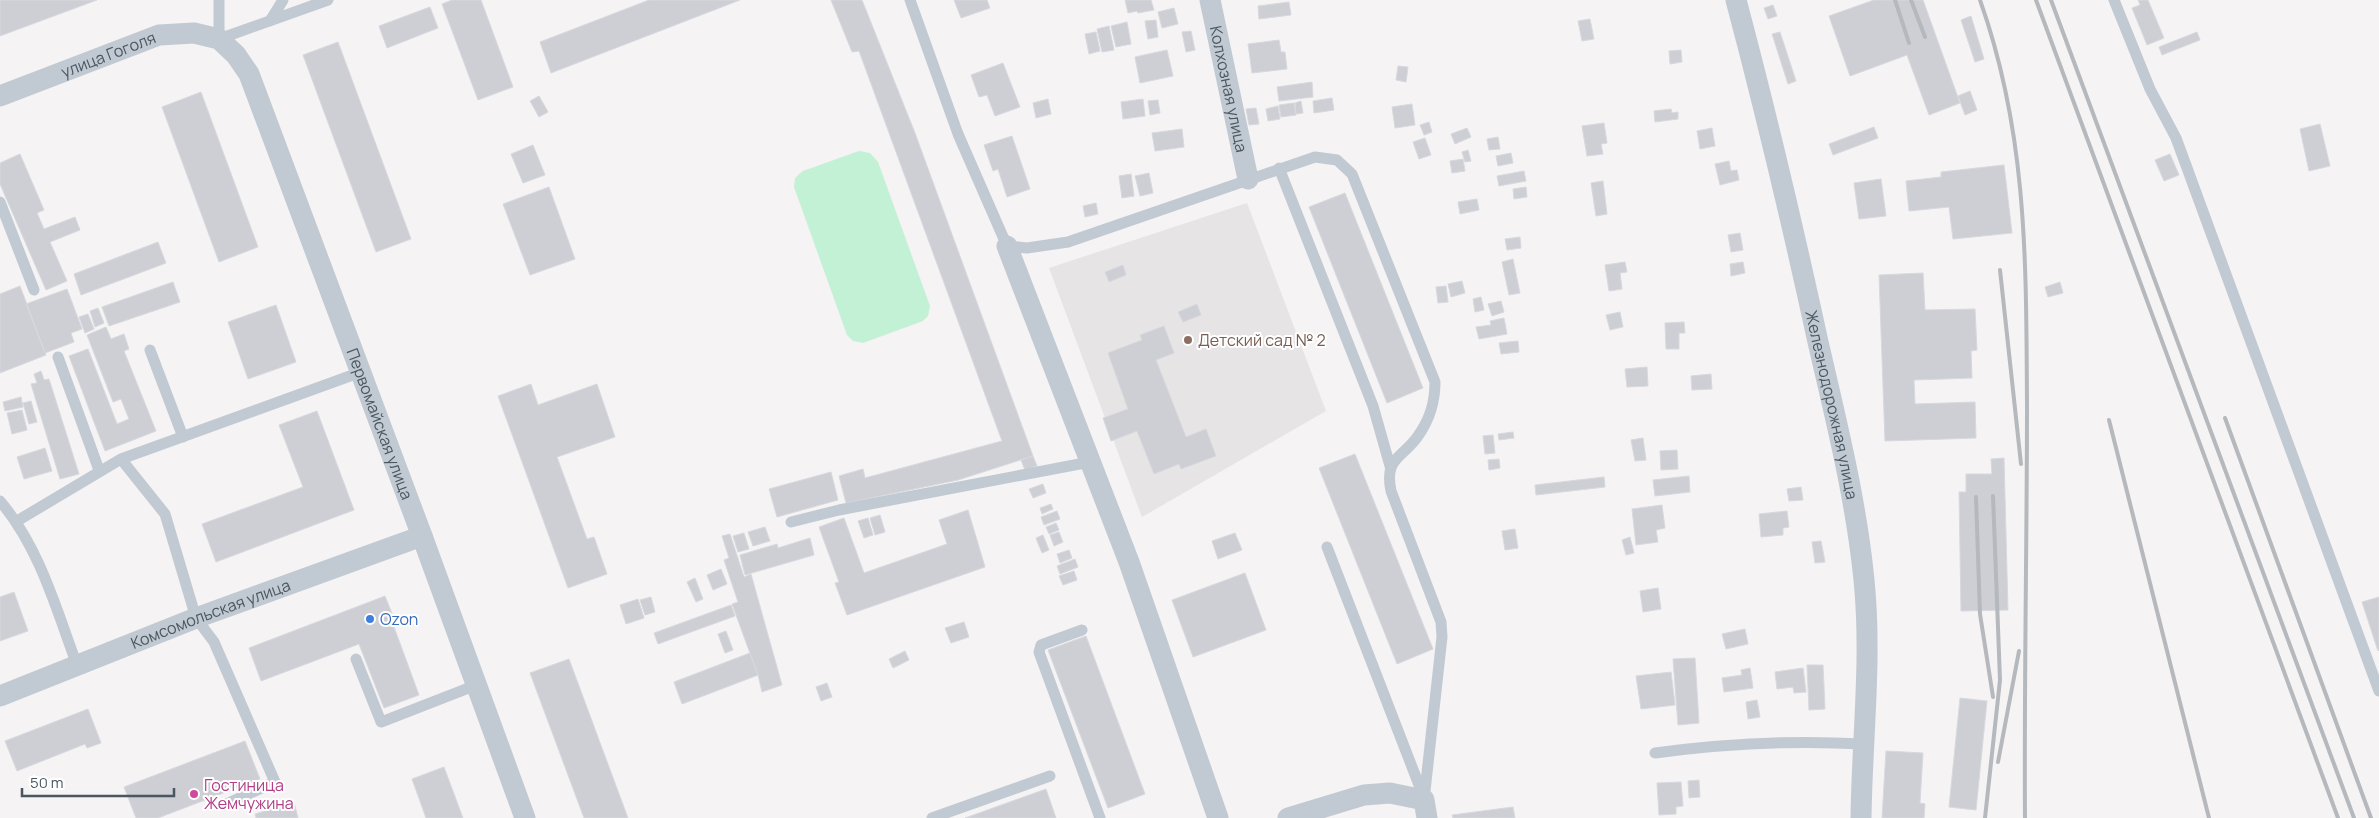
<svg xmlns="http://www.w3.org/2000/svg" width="2379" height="818" viewBox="0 0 2379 818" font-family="Manrope,sans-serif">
<rect width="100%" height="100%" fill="#f5f3f3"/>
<path fill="#e6e4e5" d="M 1247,203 L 1326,411 L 1142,517 L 1049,268 Z"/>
<path fill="#c3f1d5" d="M 859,151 L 870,153 L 878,162 L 930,306 L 928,316 L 923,321 L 863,343 L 853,341 L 847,335 L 794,187 L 795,178 L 803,171 Z"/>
<path fill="#cdcfd5" stroke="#d7d9de" d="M 0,0 L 97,0 L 0,36 Z
M 452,0 L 481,0 L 513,87 L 478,100 L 442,4 Z
M 649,0 L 740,0 L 551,73 L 540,42 Z
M 831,0 L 862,0 L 915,133 L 1033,456 L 958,480 L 846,503 L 839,476 L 863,469 L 865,478 L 1002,441 L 859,51 L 852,52 Z
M 954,0 L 987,0 L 990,8 L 961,18 Z
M 1125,0 L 1151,0 L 1154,10 L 1138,13 L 1137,11 L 1128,13 Z
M 1874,0 L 1923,0 L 1960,103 L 1929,115 L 1907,55 L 1850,76 L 1829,16 Z
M 2138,0 L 2148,0 L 2164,38 L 2147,45 L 2132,8 L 2140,5 Z
M 1289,2 L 1291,15 L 1259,19 L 1258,6 Z
M 1773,5 L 1777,16 L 1768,19 L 1764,8 Z
M 430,7 L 438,28 L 387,48 L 379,26 Z
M 1174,8 L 1178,24 L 1162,28 L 1158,12 Z
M 1971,16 L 1984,59 L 1975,62 L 1961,20 Z
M 1590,19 L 1594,39 L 1582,41 L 1578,21 Z
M 1156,20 L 1158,37 L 1148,39 L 1145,21 Z
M 1127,22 L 1131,44 L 1116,47 L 1111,26 Z
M 1109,26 L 1114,50 L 1102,52 L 1097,29 Z
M 1191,31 L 1195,50 L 1186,52 L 1182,32 Z
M 1096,32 L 1100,51 L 1089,54 L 1085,34 Z
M 1780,32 L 1796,81 L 1788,84 L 1772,34 Z
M 2197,32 L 2200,40 L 2162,55 L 2159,47 Z
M 1279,40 L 1281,52 L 1285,52 L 1287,69 L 1252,73 L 1248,44 Z
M 338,42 L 411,239 L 376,252 L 303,55 Z
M 1167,50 L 1173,76 L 1140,83 L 1135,57 Z
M 1681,50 L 1682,62 L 1670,64 L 1669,51 Z
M 1003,63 L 1020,107 L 995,116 L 987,95 L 979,97 L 971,75 Z
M 1398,66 L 1408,67 L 1406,82 L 1396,80 Z
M 1312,82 L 1313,97 L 1279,101 L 1277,87 Z
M 1970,91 L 1977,110 L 1965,115 L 1958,96 Z
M 201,92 L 258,247 L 219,262 L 162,107 Z
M 539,96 L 548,112 L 539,117 L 530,101 Z
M 1332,98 L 1334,110 L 1314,113 L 1313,101 Z
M 1048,99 L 1051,114 L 1036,118 L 1033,103 Z
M 1143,99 L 1145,116 L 1123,119 L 1121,102 Z
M 1158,100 L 1160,113 L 1150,115 L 1148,101 Z
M 1301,101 L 1303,113 L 1296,114 L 1295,103 Z
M 1294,103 L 1296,115 L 1281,117 L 1279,105 Z
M 1412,104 L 1415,125 L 1395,128 L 1392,107 Z
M 1278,106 L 1280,119 L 1268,121 L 1266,109 Z
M 1256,108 L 1259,124 L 1249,125 L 1246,109 Z
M 1671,109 L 1672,113 L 1678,112 L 1678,119 L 1655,122 L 1654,111 Z
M 1429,122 L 1432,132 L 1424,135 L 1420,125 Z
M 1604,123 L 1607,143 L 1601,144 L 1603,154 L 1587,156 L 1582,126 Z
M 2320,124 L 2330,166 L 2309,171 L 2300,129 Z
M 1874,127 L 1878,138 L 1833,155 L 1829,144 Z
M 1467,128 L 1471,137 L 1455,144 L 1451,134 Z
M 1712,128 L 1715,146 L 1700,149 L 1697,131 Z
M 1182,129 L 1184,147 L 1155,151 L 1152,133 Z
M 1012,136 L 1030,189 L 1007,197 L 998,169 L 993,171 L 984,145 Z
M 1498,137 L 1500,149 L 1489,150 L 1487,139 Z
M 1425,138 L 1431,155 L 1419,159 L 1413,142 Z
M 533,145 L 545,175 L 523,183 L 511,154 Z
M 1468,150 L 1471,161 L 1465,162 L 1462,152 Z
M 1511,153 L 1513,163 L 1498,166 L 1496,156 Z
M 20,154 L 44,210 L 37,213 L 44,229 L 75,217 L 80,230 L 50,242 L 67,281 L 46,290 L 0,184 L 0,163 Z
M 2170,154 L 2179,175 L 2164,181 L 2155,160 Z
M 1463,159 L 1465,171 L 1452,173 L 1450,161 Z
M 1729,161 L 1731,171 L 1737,170 L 1739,180 L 1720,185 L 1715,164 Z
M 2004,165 L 2012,233 L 1953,239 L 1949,207 L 1909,211 L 1906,181 L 1941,177 L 1941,172 Z
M 1524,171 L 1526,181 L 1499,186 L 1497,176 Z
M 1149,173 L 1153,193 L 1140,196 L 1135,176 Z
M 1131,174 L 1134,196 L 1122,198 L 1119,176 Z
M 1881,179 L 1886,216 L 1859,219 L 1854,183 Z
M 1603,181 L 1607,214 L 1596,216 L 1591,183 Z
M 549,187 L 575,259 L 530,275 L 503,204 Z
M 1526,187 L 1527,197 L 1514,199 L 1513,189 Z
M 1345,193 L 1423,388 L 1387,403 L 1309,207 Z
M 1477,199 L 1479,210 L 1460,214 L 1458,202 Z
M 1096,203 L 1098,214 L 1085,217 L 1083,206 Z
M 1740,233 L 1743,250 L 1731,252 L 1728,235 Z
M 1520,237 L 1521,248 L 1507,250 L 1505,239 Z
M 158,242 L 166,263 L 81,295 L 74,274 Z
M 1513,259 L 1520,293 L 1509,295 L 1502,262 Z
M 1625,262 L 1627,272 L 1620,273 L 1622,289 L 1609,291 L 1605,265 Z
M 1743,262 L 1745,273 L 1731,276 L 1730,264 Z
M 1123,265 L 1126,275 L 1109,282 L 1105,272 Z
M 1923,273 L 1925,310 L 1975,309 L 1977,350 L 1971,351 L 1972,378 L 1914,380 L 1915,404 L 1975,402 L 1976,438 L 1885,441 L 1879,275 Z
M 1462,281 L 1465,293 L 1451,297 L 1448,284 Z
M 173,282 L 180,302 L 109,326 L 102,307 Z
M 2060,282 L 2063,293 L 2048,297 L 2045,287 Z
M 20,286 L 46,355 L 0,373 L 0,294 Z
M 1446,286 L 1448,302 L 1438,303 L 1436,287 Z
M 67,289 L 82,329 L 71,333 L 74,342 L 45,353 L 26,304 Z
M 1481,297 L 1484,310 L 1475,312 L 1473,299 Z
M 1501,301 L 1504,312 L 1492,316 L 1488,304 Z
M 1197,304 L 1201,315 L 1183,322 L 1178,312 Z
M 276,305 L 296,362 L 248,379 L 228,322 Z
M 98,308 L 104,323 L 95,327 L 90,311 Z
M 1620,312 L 1623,327 L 1610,330 L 1606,315 Z
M 88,314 L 94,329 L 85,333 L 79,317 Z
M 1504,318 L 1507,334 L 1479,339 L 1476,327 L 1491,325 L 1490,321 Z
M 1684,322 L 1685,333 L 1679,333 L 1679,349 L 1666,349 L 1665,323 Z
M 1164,326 L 1174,353 L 1156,360 L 1186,437 L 1206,429 L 1216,456 L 1181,469 L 1179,464 L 1154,474 L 1137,431 L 1111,441 L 1103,418 L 1128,409 L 1108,353 L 1142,340 L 1140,335 Z
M 106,327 L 111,339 L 124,334 L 129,349 L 124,351 L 156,431 L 105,451 L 69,356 L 88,349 L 117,424 L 129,419 L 121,399 L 113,402 L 87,335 Z
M 1518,341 L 1519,352 L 1501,354 L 1499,343 Z
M 1647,367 L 1648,386 L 1627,387 L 1625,369 Z
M 41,371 L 44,380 L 49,379 L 79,474 L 60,479 L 31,384 L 37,383 L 34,374 Z
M 1711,374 L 1712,389 L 1692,390 L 1691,376 Z
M 531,384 L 538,405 L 597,384 L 615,437 L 557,457 L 587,539 L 594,537 L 607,574 L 568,588 L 498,396 Z
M 21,397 L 23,407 L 5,411 L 3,402 Z
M 31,401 L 37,422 L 29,424 L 23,403 Z
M 22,410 L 27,430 L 12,434 L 7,413 Z
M 317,411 L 354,510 L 216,562 L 202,524 L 303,487 L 279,425 Z
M 1513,432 L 1514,438 L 1499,440 L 1498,434 Z
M 1493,435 L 1495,453 L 1485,454 L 1483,436 Z
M 1643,438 L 1646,460 L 1635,461 L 1631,440 Z
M 45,448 L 52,471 L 24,479 L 17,457 Z
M 1677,450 L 1678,469 L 1661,470 L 1660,451 Z
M 1355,454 L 1433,649 L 1397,664 L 1319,468 Z
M 1033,456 L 1037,466 L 1025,470 L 1021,460 Z
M 2004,458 L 2008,610 L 1961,611 L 1959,492 L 1966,492 L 1966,474 L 1992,474 L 1991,459 Z
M 1499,459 L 1500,468 L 1489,470 L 1488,460 Z
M 831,472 L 838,500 L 777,517 L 769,489 Z
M 1689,476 L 1690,492 L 1655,496 L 1653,480 Z
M 1604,477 L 1605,487 L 1536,495 L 1535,485 Z
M 1043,484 L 1046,493 L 1033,498 L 1029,489 Z
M 1801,487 L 1803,500 L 1789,501 L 1787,489 Z
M 1051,504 L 1053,509 L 1042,514 L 1040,508 Z
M 1662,505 L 1665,528 L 1656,530 L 1658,542 L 1636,545 L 1632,509 Z
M 968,510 L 985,567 L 847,615 L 835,583 L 839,582 L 819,527 L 844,518 L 864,573 L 947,544 L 939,520 Z
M 1057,511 L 1060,519 L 1044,525 L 1041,517 Z
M 1787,511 L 1789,527 L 1783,528 L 1783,535 L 1761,537 L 1759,514 Z
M 880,515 L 885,532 L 875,535 L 870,518 Z
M 868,518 L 873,535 L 864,538 L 858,521 Z
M 1056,523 L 1059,530 L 1049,534 L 1046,527 Z
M 765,527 L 770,541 L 753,546 L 748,532 Z
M 1515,529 L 1518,548 L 1505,550 L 1502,531 Z
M 1059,532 L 1063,542 L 1054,546 L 1050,535 Z
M 744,533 L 749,549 L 738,552 L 733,536 Z
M 1235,533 L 1242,550 L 1218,559 L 1212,541 Z
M 730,534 L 744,577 L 751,574 L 782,685 L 762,692 L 758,675 L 732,604 L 738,602 L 724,560 L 729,558 L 722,536 Z
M 1043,535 L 1049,550 L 1042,553 L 1036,538 Z
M 1630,537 L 1634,553 L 1626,555 L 1622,540 Z
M 810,538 L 814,555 L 745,575 L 740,555 L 777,544 L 778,548 Z
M 1821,541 L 1825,562 L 1815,563 L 1812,542 Z
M 1069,550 L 1072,558 L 1060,563 L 1057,554 Z
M 1075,559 L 1078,567 L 1060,574 L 1057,566 Z
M 721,569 L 727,584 L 713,590 L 707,575 Z
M 1074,571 L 1077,580 L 1063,585 L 1059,576 Z
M 1245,573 L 1266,630 L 1193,657 L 1172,600 Z
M 695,578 L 703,599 L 696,602 L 687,582 Z
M 1658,588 L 1661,609 L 1643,612 L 1640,591 Z
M 14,592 L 28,631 L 0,641 L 0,597 Z
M 385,596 L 397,626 L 394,627 L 419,695 L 384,708 L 359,644 L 261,681 L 249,648 Z
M 651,597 L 655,612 L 645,615 L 640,600 Z
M 2379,597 L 2379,650 L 2378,651 L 2362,602 Z
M 638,599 L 644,618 L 626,624 L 620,605 Z
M 731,605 L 735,616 L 658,644 L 654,633 Z
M 964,622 L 969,637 L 951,643 L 945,628 Z
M 1745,629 L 1748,644 L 1726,649 L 1722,634 Z
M 726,631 L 733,650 L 725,653 L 718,634 Z
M 1086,636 L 1145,794 L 1108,808 L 1048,650 Z
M 905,651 L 909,660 L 893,668 L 889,659 Z
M 750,653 L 758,675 L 682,704 L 674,682 Z
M 1695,658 L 1699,723 L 1678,725 L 1673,659 Z
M 569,659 L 628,818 L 584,818 L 530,673 Z
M 1807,665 L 1823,665 L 1825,709 L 1809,710 Z
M 1750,668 L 1753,688 L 1724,692 L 1722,678 L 1742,675 L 1741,670 Z
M 1803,668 L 1806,692 L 1794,693 L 1793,687 L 1777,689 L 1775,672 Z
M 1671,672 L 1675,705 L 1641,709 L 1636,676 Z
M 827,683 L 832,697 L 821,701 L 816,687 Z
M 1960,698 L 1987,701 L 1976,810 L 1949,807 Z
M 1757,700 L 1760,717 L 1748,719 L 1746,702 Z
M 88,709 L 101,743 L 87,748 L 85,744 L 17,771 L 5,741 Z
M 245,741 L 260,779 L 158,818 L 136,818 L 124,787 Z
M 1886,751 L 1923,753 L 1920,803 L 1925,804 L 1924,818 L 1882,818 Z
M 444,767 L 463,818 L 426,818 L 412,779 Z
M 1699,780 L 1700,797 L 1689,798 L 1688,781 Z
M 1681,782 L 1683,806 L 1676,807 L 1676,814 L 1659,815 L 1657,783 Z
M 1046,789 L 1056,818 L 965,818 Z
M 294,802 L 298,818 L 256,818 L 255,814 Z
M 1513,807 L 1515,818 L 1453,818 L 1452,815 Z"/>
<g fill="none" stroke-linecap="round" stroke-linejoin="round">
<path stroke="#c1cad2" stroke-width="11" d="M 219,0 L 219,39 L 328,0
M 910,0 L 958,134 L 1007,246 L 1027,248 L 1068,242 L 1315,157 L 1337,160 L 1352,174 L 1435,382 C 1435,403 1430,419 1418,436 C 1402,459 1384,457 1391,491 L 1441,622 L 1442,637 L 1424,800
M 2114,0 L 2150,89 L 2176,138 L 2379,691
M 270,21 L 283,0
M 1279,168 L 1373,406 L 1390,466
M 0,202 L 34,290
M 150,350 L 183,437
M 58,357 L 99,470
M 121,459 L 165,514 L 196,618 L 214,642 L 275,782 L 224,805
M 0,501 C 40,548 56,609 77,665
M 17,521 L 121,459 L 361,372
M 791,522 L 839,510 L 1090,462
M 1327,547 L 1424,798
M 1082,630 L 1041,645 L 1039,652 L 1100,818
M 356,659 L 381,722 L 476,685
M 1655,753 C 1723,744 1794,740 1862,744
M 932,818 L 1050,776"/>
<g stroke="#c1cad2" stroke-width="21">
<path id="s1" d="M 1210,0 L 1248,179"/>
<path id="s2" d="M 1736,0 C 1766,113 1793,227 1818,342 C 1836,420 1856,499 1864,580 C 1872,659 1862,739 1861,818"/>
<path id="s3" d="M 0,96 L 159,35 L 194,33 L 219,39 L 236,55 L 249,74 L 422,536 L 525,818"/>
<path d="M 1007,246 L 1129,562 L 1218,818"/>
<path id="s4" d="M 0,696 L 196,618 L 422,536"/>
<path d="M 1288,818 L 1364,795 L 1390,793 L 1424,800 L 1427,818"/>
</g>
<path stroke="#b5b8bd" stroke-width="4" d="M 1895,0 L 1909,43
M 1911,0 L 1925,37
M 1980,0 C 2028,135 2026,264 2027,404 C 2027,542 2024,680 2025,818
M 2036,0 L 2338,818
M 2051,0 L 2354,818
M 2000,270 L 2021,464
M 2225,418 L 2371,818
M 2109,420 L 2209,818
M 1976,497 L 1980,614 L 1993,697
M 1998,762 L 2019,651
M 1985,818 L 2000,680 L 1993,496"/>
</g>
<circle fill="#8d6e63" stroke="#fff" stroke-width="2" cx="1188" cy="340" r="5"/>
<circle fill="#3f7fe0" stroke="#fff" stroke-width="2" cx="370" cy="619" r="5"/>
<circle fill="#d1479c" stroke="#fff" stroke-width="2" cx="194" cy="794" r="5"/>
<g text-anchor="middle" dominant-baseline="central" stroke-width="4" stroke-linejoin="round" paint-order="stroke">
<g font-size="16" fill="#4a5661" stroke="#fff">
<text stroke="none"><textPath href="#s3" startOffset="116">улица Гоголя</textPath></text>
<text stroke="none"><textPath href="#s1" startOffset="91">Колхозная улица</textPath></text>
<text stroke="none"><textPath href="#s2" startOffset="416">Железнодорожная улица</textPath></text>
<text stroke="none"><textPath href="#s3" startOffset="651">Первомайская улица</textPath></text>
<text stroke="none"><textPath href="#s4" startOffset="226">Комсомольская улица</textPath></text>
</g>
<g font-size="16" fill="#785e54" stroke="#fff" text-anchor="start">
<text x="1198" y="340">Детский сад № 2</text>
</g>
<g font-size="16" fill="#366cbe" stroke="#fff" text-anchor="start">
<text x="380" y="619">Ozon</text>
</g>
<g font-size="16" fill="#b23c85" stroke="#fff" text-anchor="start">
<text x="204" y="785">Гостиница<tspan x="204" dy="18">Жемчужина</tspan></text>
</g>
</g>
<path d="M22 788v8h152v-8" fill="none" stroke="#4a5661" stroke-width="2.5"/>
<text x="30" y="788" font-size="15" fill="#4a5661" stroke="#ffffff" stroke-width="4" paint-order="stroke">50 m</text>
</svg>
